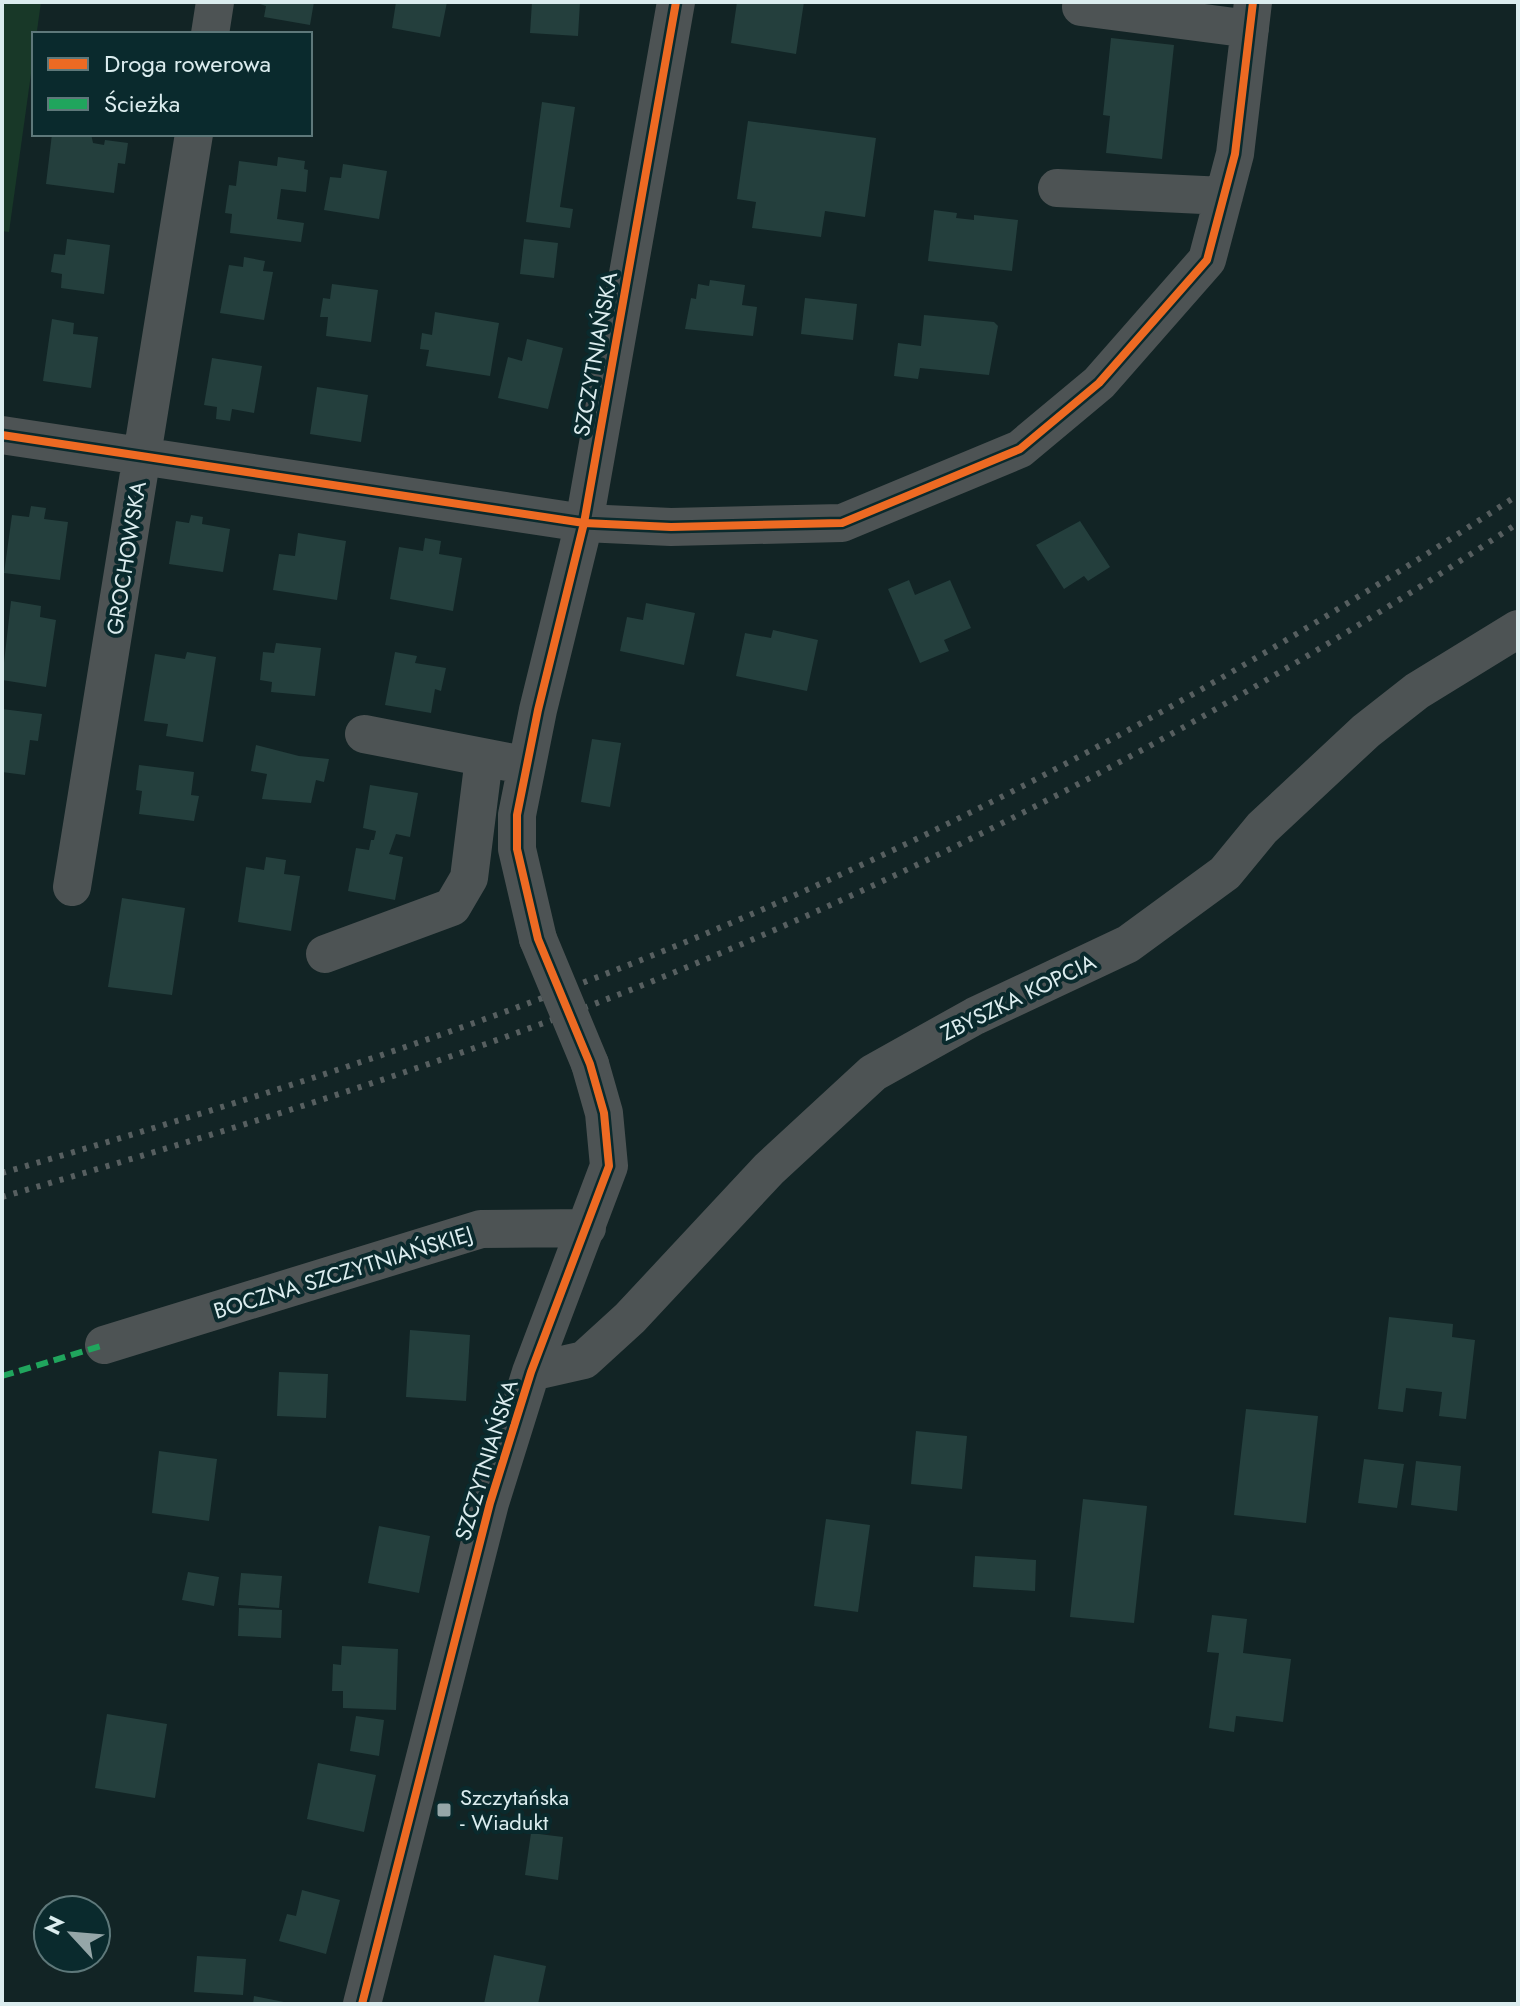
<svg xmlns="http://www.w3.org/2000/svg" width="1520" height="2006" viewBox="0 0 1520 2006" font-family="Jost,sans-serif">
<rect width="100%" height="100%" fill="#122425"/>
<path fill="#183828" d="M 2,2 L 41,2 L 9,232 L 2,231 Z"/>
<path fill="#243f3d" d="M 254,2 L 314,2 L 310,25 L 264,17 L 266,6 Z
M 396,2 L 447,2 L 440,37 L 392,28 Z
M 532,2 L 580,2 L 578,36 L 530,33 Z
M 737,2 L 804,2 L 796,54 L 731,43 Z
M 1111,38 L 1174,45 L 1162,159 L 1106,153 L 1110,116 L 1103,115 Z
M 542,102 L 575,107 L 560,207 L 573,209 L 570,228 L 526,222 Z
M 748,121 L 876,138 L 865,217 L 825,211 L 821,237 L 752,228 L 756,202 L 737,199 Z
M 52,134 L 75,137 L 75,134 L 91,134 L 93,143 L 104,145 L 105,140 L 128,143 L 125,164 L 118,163 L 114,193 L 46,184 Z
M 278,157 L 305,161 L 304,169 L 308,170 L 306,192 L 281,189 L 277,219 L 304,223 L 301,242 L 230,233 L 232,214 L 225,213 L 229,185 L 236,186 L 239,161 L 277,166 Z
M 343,164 L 387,171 L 379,219 L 324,210 L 330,177 L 341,178 Z
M 934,210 L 957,213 L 956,218 L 974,220 L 974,215 L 1018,220 L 1012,271 L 928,261 Z
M 67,239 L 110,245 L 104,294 L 61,288 L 62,274 L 51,272 L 54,254 L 65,255 Z
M 524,239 L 558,243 L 554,278 L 520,274 Z
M 244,257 L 265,261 L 263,271 L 273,272 L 264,320 L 220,313 L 229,265 L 243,267 Z
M 710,280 L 745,285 L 742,305 L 757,307 L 753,336 L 685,329 L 691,298 L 696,299 L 698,284 L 709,286 Z
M 332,284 L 378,290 L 371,342 L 326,336 L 328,317 L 320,317 L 323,298 L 330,299 Z
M 805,298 L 857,304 L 853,340 L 801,334 Z
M 435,312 L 499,323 L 490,376 L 426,366 L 429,350 L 420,349 L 422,333 L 432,335 Z
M 924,315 L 994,322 L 998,326 L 989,375 L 920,368 L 918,379 L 894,376 L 898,343 L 921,346 Z
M 52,319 L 74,323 L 73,334 L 98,337 L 91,388 L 43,381 Z
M 527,339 L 563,348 L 548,409 L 498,398 L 508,357 L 522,361 Z
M 212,358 L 262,366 L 254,413 L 232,409 L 230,421 L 216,419 L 217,407 L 204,405 Z
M 317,387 L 368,395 L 361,442 L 310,434 Z
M 31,506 L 46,508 L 44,519 L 68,522 L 60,580 L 4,573 L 12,515 L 29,517 Z
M 191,515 L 203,517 L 202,524 L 230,529 L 223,572 L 169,564 L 176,521 L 189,523 Z
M 1080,521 L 1110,567 L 1088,581 L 1084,576 L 1064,589 L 1036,545 Z
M 298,533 L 346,541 L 337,600 L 273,590 L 279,554 L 295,556 Z
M 425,538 L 441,541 L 439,554 L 462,558 L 453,611 L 390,599 L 399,547 L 423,551 Z
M 909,580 L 915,595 L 950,580 L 971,628 L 944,640 L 949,651 L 920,663 L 888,589 Z
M 11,601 L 41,606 L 40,617 L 56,620 L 46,687 L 2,680 Z
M 646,603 L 695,613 L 684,665 L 620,651 L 627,617 L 643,620 Z
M 773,630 L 818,640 L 807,691 L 736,676 L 745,633 L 771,638 Z
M 276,643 L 321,648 L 315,696 L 271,692 L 272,682 L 260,680 L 263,652 L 274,653 Z
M 187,652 L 216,657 L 203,742 L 166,736 L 168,724 L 144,721 L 155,654 L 185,659 Z
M 395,652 L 417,656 L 415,663 L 446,668 L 441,691 L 435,689 L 431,713 L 385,705 Z
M 2,709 L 42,714 L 38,741 L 30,740 L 25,775 L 2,772 Z
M 592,739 L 621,743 L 610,807 L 581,802 Z
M 256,745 L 299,756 L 329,759 L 324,782 L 316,780 L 311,803 L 262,799 L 267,774 L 251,771 Z
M 139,765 L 194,772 L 191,795 L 199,796 L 194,821 L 139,814 L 142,791 L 136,790 Z
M 370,785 L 418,793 L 410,837 L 396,834 L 389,854 L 403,857 L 395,900 L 348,891 L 356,848 L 369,850 L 371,840 L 374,840 L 376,831 L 363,828 Z
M 266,857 L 286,860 L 284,874 L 300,876 L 291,931 L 238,922 L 246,867 L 264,870 Z
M 122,898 L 185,908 L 172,995 L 108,987 Z
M 1389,1317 L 1453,1324 L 1452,1337 L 1475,1340 L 1466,1419 L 1439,1416 L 1442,1392 L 1406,1388 L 1403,1412 L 1378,1409 Z
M 410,1330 L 470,1335 L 466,1401 L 406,1397 Z
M 279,1372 L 328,1374 L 326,1418 L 277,1416 Z
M 1246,1409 L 1318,1416 L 1306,1523 L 1234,1515 Z
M 916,1431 L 967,1436 L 962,1489 L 911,1484 Z
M 159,1451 L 217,1459 L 209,1521 L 152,1513 Z
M 1364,1459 L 1404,1464 L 1397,1508 L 1358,1503 Z
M 1416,1461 L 1461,1466 L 1457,1511 L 1411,1505 Z
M 1083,1499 L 1147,1506 L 1134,1623 L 1070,1617 Z
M 826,1519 L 870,1525 L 858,1612 L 814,1606 Z
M 379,1526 L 430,1536 L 419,1593 L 368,1583 Z
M 975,1556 L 1036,1560 L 1035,1591 L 973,1587 Z
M 188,1572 L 219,1577 L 214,1606 L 182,1600 Z
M 241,1573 L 282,1576 L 279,1608 L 238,1605 Z
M 239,1608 L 282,1610 L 281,1638 L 238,1636 Z
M 1212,1615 L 1247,1619 L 1243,1653 L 1291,1659 L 1283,1722 L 1236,1716 L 1234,1732 L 1209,1728 L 1219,1653 L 1207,1652 Z
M 342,1646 L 398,1649 L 396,1710 L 343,1708 L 343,1691 L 332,1691 L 333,1664 L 341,1665 Z
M 107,1714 L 167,1724 L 155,1798 L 95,1788 Z
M 356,1716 L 384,1720 L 379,1756 L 350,1751 Z
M 318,1763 L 376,1775 L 364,1832 L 307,1819 Z
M 531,1833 L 563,1837 L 558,1880 L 525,1875 Z
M 302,1890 L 340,1900 L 326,1954 L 279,1941 L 287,1914 L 296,1916 Z
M 494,1955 L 546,1966 L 538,2004 L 484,2004 Z
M 197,1956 L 246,1959 L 243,1995 L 194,1992 Z
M 254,1996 L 289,2003 L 288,2004 L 253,2004 Z"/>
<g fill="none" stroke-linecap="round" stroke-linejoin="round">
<path stroke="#4d5354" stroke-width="38" d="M 1081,7 L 1250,29
M 210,34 L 215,2
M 1057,188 L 1224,196
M 2,435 L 584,523 L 671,527 L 842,523 L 1020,449 L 1099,383 L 1207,260 L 1235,154 L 1253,2
M 364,734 L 508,762
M 72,887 L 194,134
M 538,939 L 517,849 L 517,815 L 538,710 L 584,523 L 676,2
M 325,954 L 452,907 L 469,878 L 484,758
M 104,1345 L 481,1229 L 587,1228
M 531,1372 L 584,1360 L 630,1318 L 769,1169 L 873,1073 L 975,1016 L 1128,944 L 1225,873 L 1262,828 L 1366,731 L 1417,691 L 1518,629
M 362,2004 L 490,1503 L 531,1372 L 609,1166 L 604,1113 L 590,1064"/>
<path stroke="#575f60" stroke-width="6" stroke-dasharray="4 8" stroke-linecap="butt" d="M 2,1173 C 271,1095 537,1010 793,896 C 1046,784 1287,647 1518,495
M 2,1197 C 216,1135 430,1069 638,987 C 946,864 1242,707 1518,523"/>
<path stroke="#4d5354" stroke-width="38" d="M 538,939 L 590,1064"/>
<path stroke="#20a55d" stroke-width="6" stroke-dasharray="12 6" stroke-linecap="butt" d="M 2,1376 L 104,1345"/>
<defs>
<path id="cycleway" d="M 2,435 L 584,523 L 671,527 L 842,523 L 1020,449 L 1099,383 L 1207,260 L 1235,154 L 1253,2
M 362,2004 L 490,1503 L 531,1372 L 609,1166 L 604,1113 L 590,1064 L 538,939 L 517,849 L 517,815 L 538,710 L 584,523 L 676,2"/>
</defs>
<use href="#cycleway" stroke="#0a2a2d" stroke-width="13"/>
<use href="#cycleway" stroke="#ed6a23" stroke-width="8"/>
</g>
<rect fill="#95a6a8" stroke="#0a2a2d" stroke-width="3" x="436" y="1802" width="16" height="16" rx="4"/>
<g text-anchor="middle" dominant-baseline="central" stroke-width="8" stroke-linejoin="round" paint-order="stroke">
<g font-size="22" fill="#dbecee" stroke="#0a2a2d">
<text transform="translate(595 354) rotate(-80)">SZCZYTNIAŃSKA</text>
<text transform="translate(126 558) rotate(-81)">GROCHOWSKA</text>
<text transform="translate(1018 997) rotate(-26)">ZBYSZKA KOPCIA</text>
<text transform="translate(343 1272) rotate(-17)">BOCZNA SZCZYTNIAŃSKIEJ</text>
<text transform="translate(486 1460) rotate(-73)">SZCZYTNIAŃSKA</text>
</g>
<g font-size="22" fill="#dbecee" stroke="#0a2a2d" text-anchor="start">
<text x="460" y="1797">Szczytańska<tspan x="460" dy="25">- Wiadukt</tspan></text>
</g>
</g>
<rect width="1520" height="2006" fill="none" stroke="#dbecee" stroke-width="8"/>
<rect x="32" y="32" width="280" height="104" fill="#0a2a2d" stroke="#5e787a" stroke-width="2"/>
<rect x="48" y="58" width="40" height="12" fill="#ed6a23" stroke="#5e787a" stroke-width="2"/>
<text x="104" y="72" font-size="24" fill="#dbecee">Droga rowerowa</text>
<rect x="48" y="98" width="40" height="12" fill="#20a55d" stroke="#5e787a" stroke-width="2"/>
<text x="104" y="112" font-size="24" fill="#dbecee">Ścieżka</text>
<g transform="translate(72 1934) rotate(296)"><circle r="38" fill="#0a2a2d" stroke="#5e787a" stroke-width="2"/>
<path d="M0-6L14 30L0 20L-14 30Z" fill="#95a6a8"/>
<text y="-12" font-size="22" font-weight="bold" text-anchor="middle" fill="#dbecee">N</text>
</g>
</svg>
